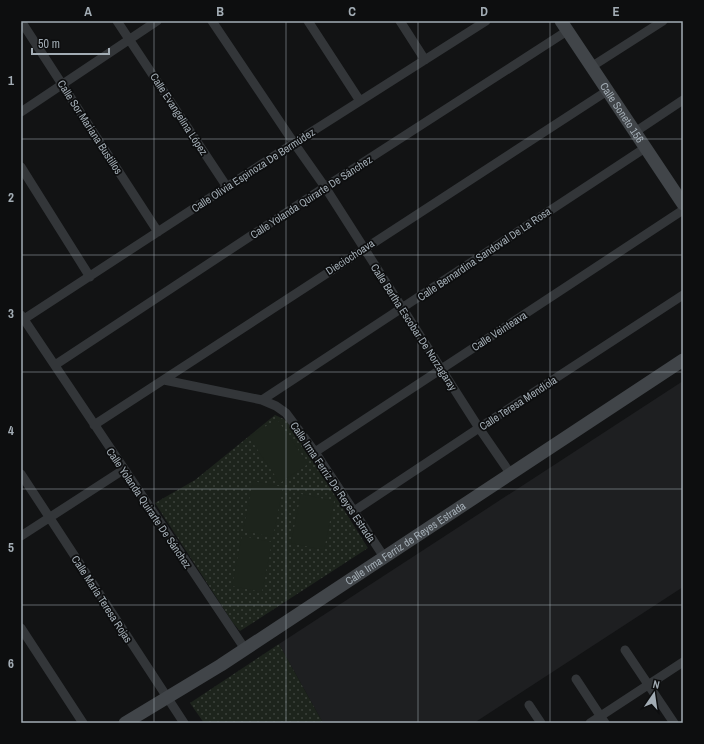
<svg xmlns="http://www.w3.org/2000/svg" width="704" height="744" viewBox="0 0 704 744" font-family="'Archivo Narrow',sans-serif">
<defs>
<pattern id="park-dots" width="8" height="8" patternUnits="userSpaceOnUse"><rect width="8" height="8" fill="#1d241c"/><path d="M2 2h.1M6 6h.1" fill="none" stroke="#3b413b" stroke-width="1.8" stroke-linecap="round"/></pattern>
</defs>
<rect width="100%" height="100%" fill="#121314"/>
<path fill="#1e1f21" d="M 683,381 L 683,587 L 474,723 L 323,723 L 279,644 Z"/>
<path fill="url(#park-dots)" d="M 275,415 L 288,421 L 368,548 L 240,631 L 233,623 L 155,503 L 195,480 Z
M 279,644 L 323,723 L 204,723 L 190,703 Z"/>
<path fill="#1d241c" d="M 277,419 L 308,464 L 280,483 L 249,437 Z
M 253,481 L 283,487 L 273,537 L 243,531 Z
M 301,494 L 334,501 L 324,550 L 291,543 Z
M 242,536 L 272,542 L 262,592 L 232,586 Z"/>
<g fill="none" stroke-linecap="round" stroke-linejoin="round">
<path stroke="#333639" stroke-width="9" d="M 21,21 L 158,232
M 117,21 L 227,187
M 212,21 L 294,143 L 325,187 L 479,428 L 510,473
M 308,21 L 360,101
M 400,21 L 425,60
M 591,67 L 663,21
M 21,112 L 157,21
M 635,132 L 683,100
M 21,167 L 90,277
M 21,315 L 245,649
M 21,321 L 294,143 L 486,21
M 55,365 L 325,187 L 567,31
M 164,380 L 262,400 L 276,406 L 286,413 L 315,452 L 384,557
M 262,400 L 645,148
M 94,425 L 607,91
M 315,452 L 683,210
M 21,474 L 184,723
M 354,511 L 479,428 L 683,295
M 21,536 L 123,470
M 21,628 L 83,723
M 625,650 L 674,723
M 576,679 L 605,723
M 529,705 L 541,723
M 590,723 L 683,662"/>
<g stroke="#414549" stroke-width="13">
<path id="s1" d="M 561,21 L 683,204"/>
<path id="s2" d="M 125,723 L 221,665 L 683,360"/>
</g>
</g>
<path fill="none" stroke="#a3adb5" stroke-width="1" stroke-opacity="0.55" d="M 154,21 L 154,723M 286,21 L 286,723M 418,21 L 418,723M 550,21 L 550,723M 21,139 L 683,139M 21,255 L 683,255M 21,372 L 683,372M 21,489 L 683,489M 21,605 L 683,605"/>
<g text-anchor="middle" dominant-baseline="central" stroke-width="3.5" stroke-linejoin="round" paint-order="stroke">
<g font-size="11" fill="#a3adb5" stroke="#0d0e0f">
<text stroke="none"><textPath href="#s1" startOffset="110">Calle Soneto 156</textPath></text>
<text transform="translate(179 114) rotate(57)">Calle Evangelina López</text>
<text transform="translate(90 127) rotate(57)">Calle Sor Mariana Bustillos</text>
<text transform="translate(253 170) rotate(-33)">Calle Olivia Espinoza De Bermúdez</text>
<text transform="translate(311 197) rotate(-33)">Calle Yolanda Quirarte De Sánchez</text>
<text transform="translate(484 254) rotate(-34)">Calle Bernardina Sandoval De La Rosa</text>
<text transform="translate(350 257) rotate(-33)">Dieciochoava</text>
<text transform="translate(414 327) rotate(57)">Calle Bertha Escobar De Norzagaray</text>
<text transform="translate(499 331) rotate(-33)">Calle Veinteava</text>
<text transform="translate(518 403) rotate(-33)">Calle Teresa Mendiola</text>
<text transform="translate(333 482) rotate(56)">Calle Irma Ferriz De Reyes Estrada</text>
<text transform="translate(149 508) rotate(56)">Calle Yolanda Quirarte De Sánchez</text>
<text stroke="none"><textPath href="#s2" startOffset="333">Calle Irma Ferriz de Reyes Estrada</textPath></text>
<text transform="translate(102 599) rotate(57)">Calle María Teresa Rojas</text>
</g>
</g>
<rect width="704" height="744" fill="none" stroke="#0d0e0f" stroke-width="44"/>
<g transform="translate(654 694) rotate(13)" stroke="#0d0e0f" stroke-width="3" paint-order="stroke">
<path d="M0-3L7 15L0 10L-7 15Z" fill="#a3adb5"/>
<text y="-6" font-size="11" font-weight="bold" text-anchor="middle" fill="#a3adb5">N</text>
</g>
<path d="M32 48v6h77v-6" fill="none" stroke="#a3adb5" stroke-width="2"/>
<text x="38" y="48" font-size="12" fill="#a3adb5" stroke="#0d0e0f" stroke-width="3" paint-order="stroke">50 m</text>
<rect x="22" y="22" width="660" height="700" fill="none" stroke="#a3adb5" stroke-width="1.5"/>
<g font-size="13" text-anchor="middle" font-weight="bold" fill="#a3adb5">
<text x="88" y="16">A</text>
<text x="220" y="16">B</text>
<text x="352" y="16">C</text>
<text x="484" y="16">D</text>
<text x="616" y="16">E</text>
<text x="11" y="85">1</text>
<text x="11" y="202">2</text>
<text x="11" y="318">3</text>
<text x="11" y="435">4</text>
<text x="11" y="552">5</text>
<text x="11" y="668">6</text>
</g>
</svg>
